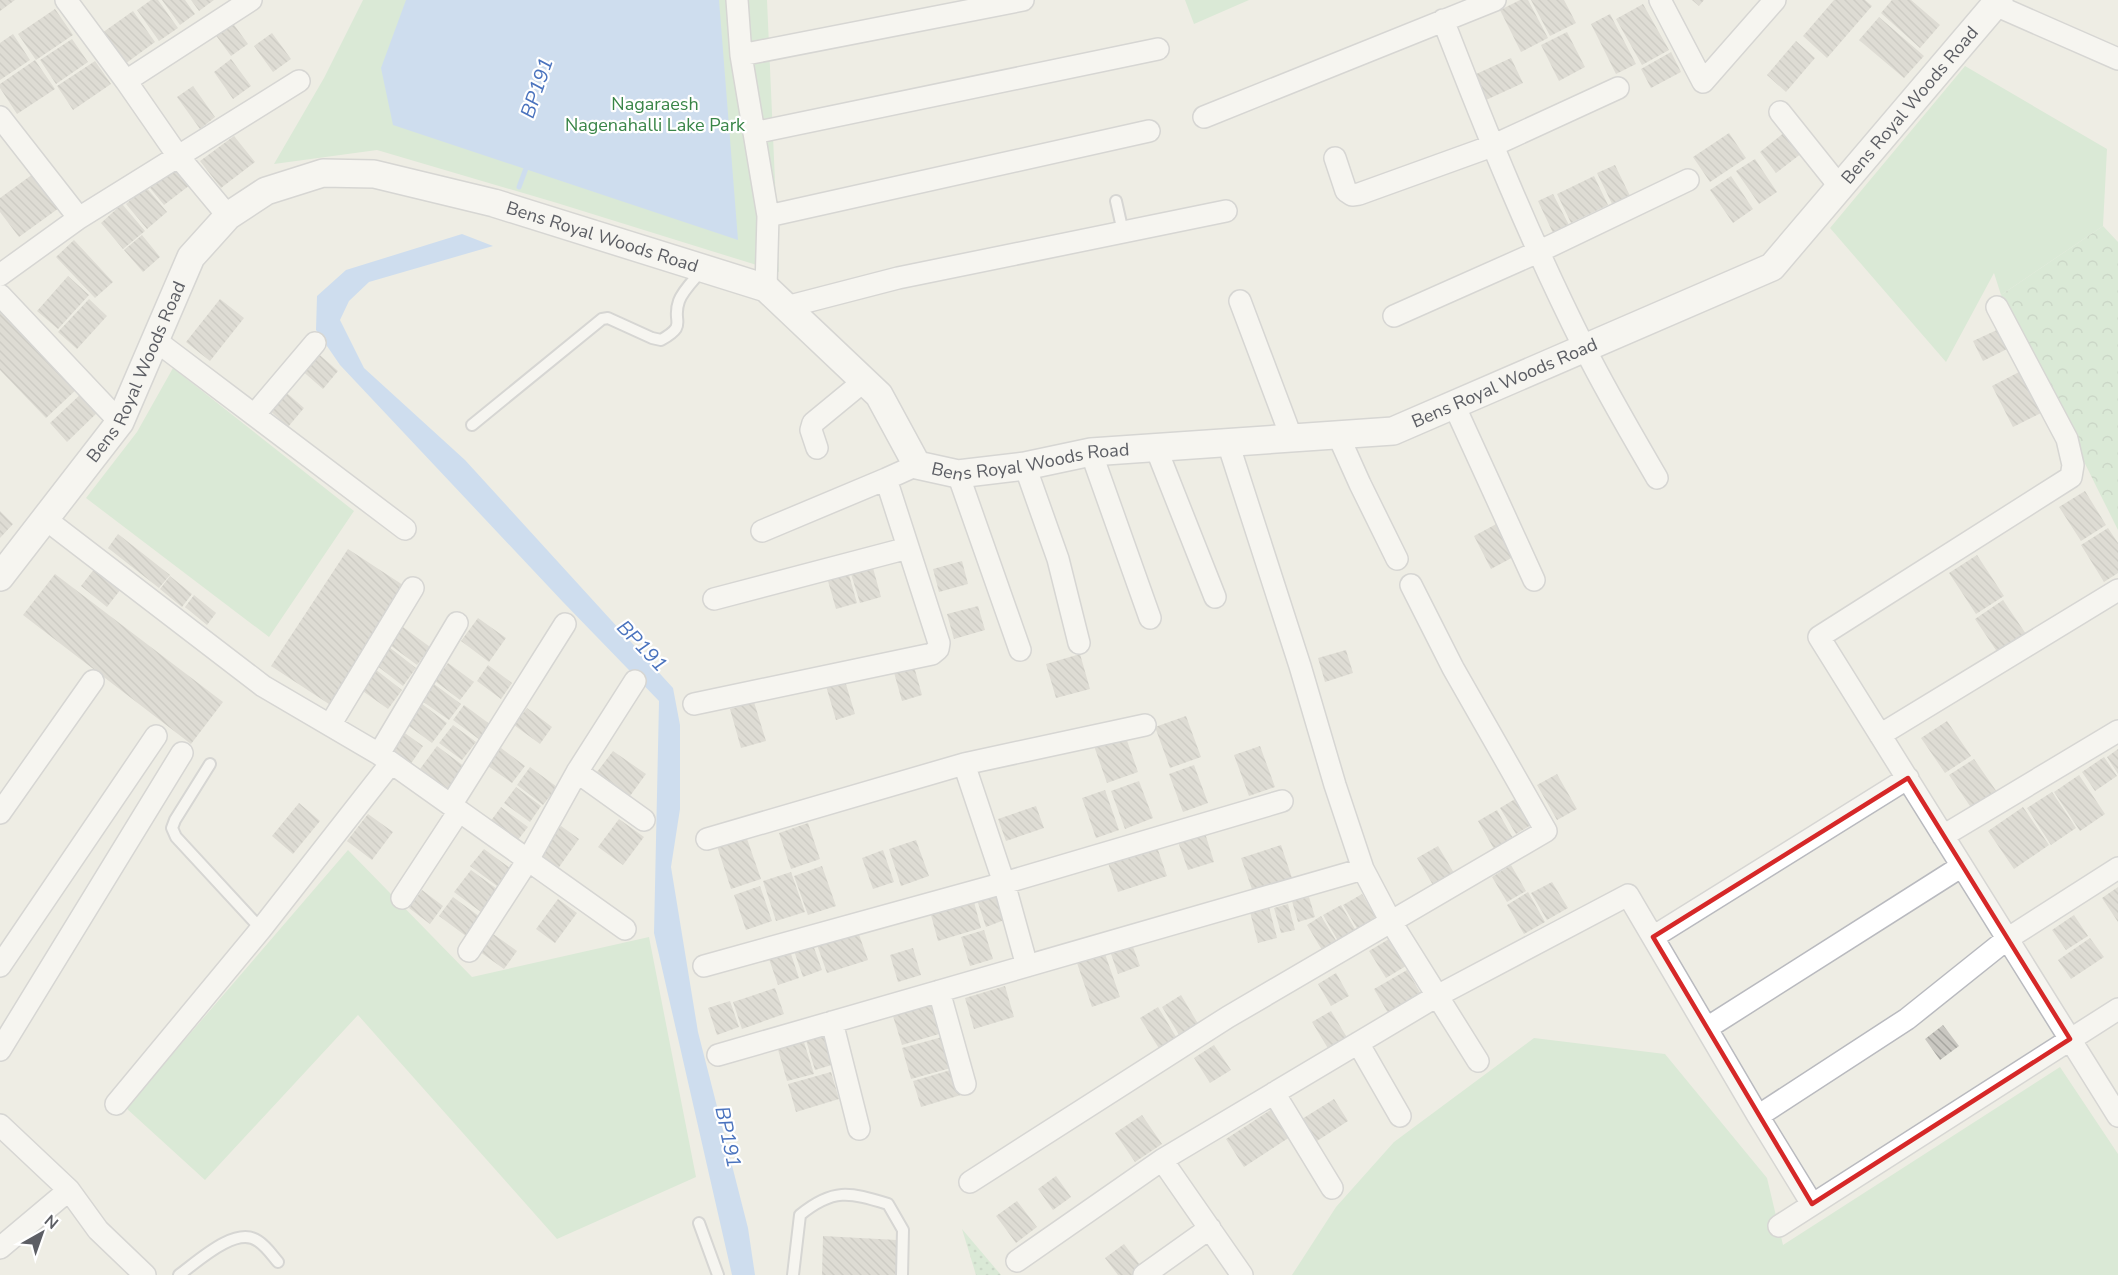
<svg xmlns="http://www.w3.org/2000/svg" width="2118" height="1275" viewBox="0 0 2118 1275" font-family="'Nunito Sans',sans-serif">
<defs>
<pattern id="forest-crowns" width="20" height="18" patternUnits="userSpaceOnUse" patternTransform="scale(1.5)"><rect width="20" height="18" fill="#c1e4c6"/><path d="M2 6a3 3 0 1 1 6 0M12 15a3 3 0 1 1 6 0" fill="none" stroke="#a0bca4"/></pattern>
<pattern id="garden-dots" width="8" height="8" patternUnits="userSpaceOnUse" patternTransform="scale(1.5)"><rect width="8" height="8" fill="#c1e4c6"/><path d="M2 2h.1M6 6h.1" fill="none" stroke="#a0bca4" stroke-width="1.8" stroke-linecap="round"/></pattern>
<pattern id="building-back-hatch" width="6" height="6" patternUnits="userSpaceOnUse" patternTransform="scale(1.5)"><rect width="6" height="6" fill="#c9c7c1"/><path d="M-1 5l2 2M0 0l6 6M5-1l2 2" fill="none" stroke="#a6a5a0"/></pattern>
</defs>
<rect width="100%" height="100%" fill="#eeede4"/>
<path fill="#c1e4c6" d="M 363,0 L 767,0 L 779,272 L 557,203 L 377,150 L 274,164 L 324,78 Z
M 1185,0 L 1249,0 L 1194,24 Z
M 1965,66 L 2107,149 L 2103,226 L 2001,295 L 1994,273 L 1946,362 L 1830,228 Z
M 173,368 L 354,511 L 269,637 L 86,498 L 137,432 Z
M 348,850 L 472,977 L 649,937 L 696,1177 L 557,1239 L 358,1015 L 205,1180 L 126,1108 Z
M 1534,1038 L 1665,1054 L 1767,1178 L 1783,1245 L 2060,1067 L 2118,1154 L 2118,1275 L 1292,1275 L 1336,1207 L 1394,1142 Z"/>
<path fill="url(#forest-crowns)" d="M 2103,226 L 2118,242 L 2118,530 L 2001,295 Z"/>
<path fill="url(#garden-dots)" d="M 962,1229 L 1001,1275 L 976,1275 Z"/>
<path fill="#a6cbfb" d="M 406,0 L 719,0 L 738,240 L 393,125 L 381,68 Z
M 462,234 L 493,246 L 369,282 L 349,301 L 340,320 L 364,368 L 465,460 L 673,688 L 680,725 L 680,809 L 671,867 L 698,1032 L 748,1228 L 755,1275 L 732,1275 L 654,933 L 659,701 L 563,602 L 340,365 L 316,330 L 317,296 L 346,270 Z"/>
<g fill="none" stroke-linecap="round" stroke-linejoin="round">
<path stroke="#a6cbfb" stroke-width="5" d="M 519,187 L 528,163"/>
</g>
<path fill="url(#building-back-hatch)" d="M 0,0 L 15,0 L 0,11 Z
M 151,0 L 158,0 L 178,28 L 159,41 L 137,10 Z
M 162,0 L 185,0 L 195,14 L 180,25 Z
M 191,0 L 214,0 L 199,11 Z
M 1520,0 L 1528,0 L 1548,38 L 1521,52 L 1500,10 Z
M 1531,0 L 1564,0 L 1576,23 L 1550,36 Z
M 1692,0 L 1704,0 L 1699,6 Z
M 1834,0 L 1865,0 L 1872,6 L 1827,58 L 1803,36 Z
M 1892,0 L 1911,0 L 1940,25 L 1920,48 L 1881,13 Z
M 1643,4 L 1669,50 L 1642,65 L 1616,19 Z
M 55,9 L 73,35 L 36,60 L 18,34 Z
M 133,11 L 155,42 L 125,64 L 102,33 Z
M 1610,14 L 1636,64 L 1616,74 L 1591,24 Z
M 1879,17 L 1924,56 L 1904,78 L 1859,40 Z
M 229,18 L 248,44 L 231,56 L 212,30 Z
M 1567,32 L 1585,67 L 1559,81 L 1541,45 Z
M 272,33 L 291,59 L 273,72 L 254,46 Z
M 13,34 L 30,60 L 0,80 L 0,43 Z
M 72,39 L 88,62 L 56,84 L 40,60 Z
M 1796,41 L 1815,58 L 1786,92 L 1767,75 Z
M 1671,52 L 1681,72 L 1651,88 L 1641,69 Z
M 1511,58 L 1523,83 L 1486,100 L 1474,75 Z
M 231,59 L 251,86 L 233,99 L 214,72 Z
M 35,60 L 55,89 L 17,114 L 0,88 L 0,84 Z
M 95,61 L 111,84 L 73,110 L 57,86 Z
M 193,86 L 215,117 L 200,129 L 177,97 Z
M 1785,132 L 1802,153 L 1776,173 L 1760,152 Z
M 1729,133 L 1746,158 L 1710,182 L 1693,157 Z
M 234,136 L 255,162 L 221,188 L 200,161 Z
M 1755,159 L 1777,192 L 1759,204 L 1736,171 Z
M 1615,165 L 1632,200 L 1614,208 L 1597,173 Z
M 176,168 L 190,185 L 164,205 L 150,188 Z
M 33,174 L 59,208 L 19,237 L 0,212 L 0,198 Z
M 1594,176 L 1608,205 L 1571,223 L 1557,194 Z
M 1731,176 L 1753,209 L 1733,223 L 1710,190 Z
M 146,187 L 167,212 L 147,229 L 126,204 Z
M 1553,194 L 1569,225 L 1553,233 L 1538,201 Z
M 122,204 L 145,231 L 123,249 L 101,223 Z
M 142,235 L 160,257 L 143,272 L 124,250 Z
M 74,240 L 113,282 L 95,298 L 56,257 Z
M 68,276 L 89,295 L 58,329 L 37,311 Z
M 89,299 L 107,316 L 77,349 L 58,332 Z
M 220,299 L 244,318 L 210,361 L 186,342 Z
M 0,306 L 78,388 L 46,418 L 0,370 Z
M 1999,329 L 2009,348 L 1983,361 L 1973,341 Z
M 314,350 L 338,371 L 323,389 L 299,368 Z
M 2021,371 L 2041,413 L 2013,427 L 1992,386 Z
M 281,388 L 304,408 L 288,427 L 265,406 Z
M 83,392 L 100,410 L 67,442 L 50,423 Z
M 2085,491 L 2106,525 L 2081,541 L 2059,507 Z
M 0,511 L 13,524 L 0,538 Z
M 1500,522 L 1517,555 L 1491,569 L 1474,536 Z
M 2108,528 L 2118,543 L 2118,573 L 2104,582 L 2081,545 Z
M 118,534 L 170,575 L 159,588 L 108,548 Z
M 348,549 L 409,589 L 332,706 L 271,666 Z
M 1977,555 L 2004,596 L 1976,614 L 1949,573 Z
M 962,561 L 968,584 L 939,592 L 933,569 Z
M 95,568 L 121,589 L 107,607 L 81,586 Z
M 873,568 L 881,597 L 860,603 L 851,574 Z
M 55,574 L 223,702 L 191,744 L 23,615 Z
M 849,575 L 857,603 L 836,609 L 828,581 Z
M 170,576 L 192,594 L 182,607 L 160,589 Z
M 194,595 L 216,613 L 207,625 L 185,607 Z
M 2003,600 L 2026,634 L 1998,653 L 1975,619 Z
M 978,606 L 985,630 L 954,639 L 947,614 Z
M 478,618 L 506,638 L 489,662 L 461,641 Z
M 403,627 L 430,647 L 417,665 L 390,645 Z
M 389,647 L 416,668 L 403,686 L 376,665 Z
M 1346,650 L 1353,673 L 1325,682 L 1318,658 Z
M 1080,654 L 1090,689 L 1056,698 L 1046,664 Z
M 448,663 L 474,682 L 460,700 L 435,681 Z
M 913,663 L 922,695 L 902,701 L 893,669 Z
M 488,665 L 512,683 L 501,699 L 477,681 Z
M 375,669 L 402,690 L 388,709 L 360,689 Z
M 845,681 L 855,714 L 836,720 L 826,686 Z
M 434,684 L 461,704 L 449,720 L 422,701 Z
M 754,702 L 766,741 L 741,748 L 730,709 Z
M 421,703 L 447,723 L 432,743 L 406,724 Z
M 464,705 L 491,725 L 480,740 L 453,720 Z
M 527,708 L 552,727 L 540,744 L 514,725 Z
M 1186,716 L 1201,757 L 1170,768 L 1155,727 Z
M 1947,721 L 1971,756 L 1945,773 L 1921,738 Z
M 453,725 L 476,742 L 462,760 L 439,743 Z
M 402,731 L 423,746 L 408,768 L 386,752 Z
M 1124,732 L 1138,772 L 1107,783 L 1093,743 Z
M 437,746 L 465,767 L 445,794 L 417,773 Z
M 1260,746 L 1275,787 L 1249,796 L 1234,755 Z
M 501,748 L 525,766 L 512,783 L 488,766 Z
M 2118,749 L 2118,774 L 2107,757 Z
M 613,751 L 646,774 L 630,796 L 597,772 Z
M 2104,757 L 2117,776 L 2095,791 L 2082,772 Z
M 1974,759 L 1997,792 L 1972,809 L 1949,775 Z
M 1194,765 L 1208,803 L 1183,812 L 1169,774 Z
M 530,767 L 557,787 L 543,805 L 517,785 Z
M 1557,774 L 1577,809 L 1557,820 L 1537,785 Z
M 2079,775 L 2105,814 L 2080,831 L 2054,792 Z
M 1139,781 L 1153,818 L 1125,829 L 1111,791 Z
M 516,787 L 541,806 L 530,822 L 504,803 Z
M 1105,790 L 1119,830 L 1096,838 L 1082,798 Z
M 2052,792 L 2076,828 L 2051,845 L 2027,808 Z
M 1520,796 L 1536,822 L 1516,834 L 1500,808 Z
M 299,803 L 320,821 L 293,854 L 272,836 Z
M 1036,806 L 1044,828 L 1006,841 L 998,819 Z
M 501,807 L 528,827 L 517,841 L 490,822 Z
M 2023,807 L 2049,845 L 2014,869 L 1988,831 Z
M 1497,810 L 1513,838 L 1494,849 L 1478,821 Z
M 368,814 L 393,832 L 372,860 L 347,841 Z
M 619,819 L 644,837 L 623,865 L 598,847 Z
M 808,823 L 820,859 L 791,869 L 779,833 Z
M 561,826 L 579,839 L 557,870 L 538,856 Z
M 1204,830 L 1214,862 L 1188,870 L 1177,839 Z
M 746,836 L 761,879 L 731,889 L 717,846 Z
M 916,840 L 929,876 L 901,886 L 889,849 Z
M 1281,845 L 1292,878 L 1253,892 L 1241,858 Z
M 1438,846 L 1454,873 L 1433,885 L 1417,858 Z
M 1157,847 L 1167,876 L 1118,892 L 1108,863 Z
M 484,849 L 510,868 L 497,886 L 470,866 Z
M 883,850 L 894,882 L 873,889 L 862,858 Z
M 1511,865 L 1526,891 L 1507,902 L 1492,877 Z
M 822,866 L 836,906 L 808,915 L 794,876 Z
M 471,870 L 497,889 L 481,912 L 454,892 Z
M 791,872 L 805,912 L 776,921 L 763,881 Z
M 1552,882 L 1568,908 L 1547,920 L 1531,893 Z
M 760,886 L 772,921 L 746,930 L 734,895 Z
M 2118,887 L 2118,922 L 2102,898 Z
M 422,890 L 443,906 L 430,924 L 409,908 Z
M 997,890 L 1007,919 L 986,927 L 976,897 Z
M 1528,892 L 1545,922 L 1524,934 L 1507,905 Z
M 1362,894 L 1380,924 L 1361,935 L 1343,905 Z
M 453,897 L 480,917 L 466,936 L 439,916 Z
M 1309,897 L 1315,917 L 1298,922 L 1292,901 Z
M 558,899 L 577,913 L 555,943 L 536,929 Z
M 974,902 L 981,928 L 938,941 L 931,915 Z
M 1288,904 L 1295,930 L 1281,933 L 1274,908 Z
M 1341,905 L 1359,936 L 1341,946 L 1323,915 Z
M 1269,907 L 1277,938 L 1258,943 L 1250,912 Z
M 2074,915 L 2088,936 L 2066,950 L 2052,930 Z
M 1321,916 L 1340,947 L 1325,955 L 1307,925 Z
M 857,929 L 868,960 L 827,973 L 816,942 Z
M 984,930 L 993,959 L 970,966 L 961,937 Z
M 489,931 L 517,951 L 504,969 L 476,949 Z
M 2090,938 L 2104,957 L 2071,979 L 2058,960 Z
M 1389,939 L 1406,966 L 1386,978 L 1369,951 Z
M 812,942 L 822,970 L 803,977 L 793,948 Z
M 1133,947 L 1140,966 L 1118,974 L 1111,954 Z
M 789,948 L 799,978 L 778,985 L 768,956 Z
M 913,948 L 921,975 L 898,982 L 890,955 Z
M 1105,954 L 1120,997 L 1092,1007 L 1077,963 Z
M 1407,970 L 1421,994 L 1388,1013 L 1374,989 Z
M 1336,973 L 1349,996 L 1331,1006 L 1318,984 Z
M 1005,986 L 1014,1017 L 974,1029 L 965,998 Z
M 775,988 L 784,1014 L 742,1029 L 733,1002 Z
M 1181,995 L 1200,1027 L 1181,1038 L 1162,1007 Z
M 730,1001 L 739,1027 L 717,1035 L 708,1008 Z
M 930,1002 L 939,1034 L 902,1045 L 892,1013 Z
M 1158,1007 L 1178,1040 L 1160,1050 L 1140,1018 Z
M 1331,1011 L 1348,1039 L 1329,1050 L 1312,1022 Z
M 1943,1025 L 1959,1046 L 1940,1060 L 1925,1039 Z
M 825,1031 L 835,1064 L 815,1070 L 805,1037 Z
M 942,1037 L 951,1068 L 911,1079 L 902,1048 Z
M 803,1039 L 814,1074 L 787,1081 L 777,1046 Z
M 1214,1045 L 1231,1070 L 1210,1083 L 1194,1058 Z
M 954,1069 L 961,1095 L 921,1107 L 913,1081 Z
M 831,1072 L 839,1099 L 796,1112 L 788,1084 Z
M 1334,1099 L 1348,1121 L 1317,1141 L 1302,1119 Z
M 1272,1109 L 1290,1137 L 1244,1167 L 1226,1139 Z
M 1142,1115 L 1162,1144 L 1135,1162 L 1115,1133 Z
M 1056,1176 L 1071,1197 L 1053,1210 L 1038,1189 Z
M 1017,1201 L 1037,1227 L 1016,1243 L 996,1216 Z
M 823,1236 L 897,1240 L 896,1275 L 822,1275 Z
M 1124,1244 L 1143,1269 L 1135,1275 L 1118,1275 L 1105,1258 Z"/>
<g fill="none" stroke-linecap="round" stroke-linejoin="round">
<defs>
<path id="service" d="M 1116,201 L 1123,232
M 472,425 L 602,319 L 608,318 L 652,338 L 661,340 C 689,324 671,323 679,301 C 683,290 695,279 702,270
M 210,764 L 175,820 L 172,828 L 176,837 L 261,929
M 699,1223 L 718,1275
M 179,1275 C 197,1262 236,1225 258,1241 C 266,1246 272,1255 278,1262
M 793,1275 L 800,1215 C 833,1188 849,1192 888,1204 L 903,1230 L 902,1275"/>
<path id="minor" d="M 66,0 L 126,81 L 178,156 L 228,216
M 737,0 L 741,55
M 1660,0 L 1703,82 L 1775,0
M 1995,5 L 2118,59
M 1443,20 C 1486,131 1530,240 1584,347 C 1606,391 1632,435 1657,478
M 126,81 L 251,0
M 1780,112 L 1840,187
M 0,117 L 79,218
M 1204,117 L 1495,0
M 754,133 L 1158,49
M 1335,158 L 1346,191 L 1352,195 L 1359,194 L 1492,146 L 1618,88
M 768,216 L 1149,131
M 0,275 L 79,218 L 299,81
M 766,288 L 768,216 L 741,55 L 1023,0
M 0,295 L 120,422
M 1240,301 L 1292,439
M 786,307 L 898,278 L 1226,211
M 1997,307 L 2067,439 L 2073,465 L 2071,477 L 1819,637 L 2118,1116
M 1394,316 L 1538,252 L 1688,180
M 155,340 L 405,529
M 1454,405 L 1534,580
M 254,415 L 315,343
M 1338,435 L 1360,484 L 1397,559
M 1228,443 L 1300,666 L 1335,785 L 1363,869 L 1391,922 L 1478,1061
M 817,448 L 811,430 L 813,423 L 864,381
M 1156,448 L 1215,597
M 1091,452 L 1150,618
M 1025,466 L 1058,559 L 1079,643
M 958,474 L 1020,650
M 44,518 L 263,686 L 379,754 L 625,929
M 762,531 L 886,479
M 714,599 L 908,548
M 694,704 L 932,654 L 938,649 L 939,643 L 886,479 L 917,465
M 330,725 L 413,588
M 1880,735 L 2118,590
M 379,754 L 457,623
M 964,764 L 1004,883 L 1027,966
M 577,772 L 644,820
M 451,805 L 565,624
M 0,813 L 93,681
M 1943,836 L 2118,731
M 707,839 L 964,764 L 1145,725
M 402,898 L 459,811
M 1653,937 L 1908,778
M 469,951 L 528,860 L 577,772 L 635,681
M 0,966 L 156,736
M 704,966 L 1004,883 L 1282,801
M 939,991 L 965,1084
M 832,1022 L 859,1129
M 1707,1028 L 1962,866
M 1358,1043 L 1400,1116
M 0,1050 L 182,753
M 718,1055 L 1363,869
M 1274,1093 L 1332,1188
M 116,1104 L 261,929 L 391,763
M 1758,1116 L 1907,1019 L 2007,939 L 2118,868
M 0,1125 L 69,1190 L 98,1230 L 145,1275
M 1162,1160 L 1242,1275
M 970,1182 L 1228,1017 L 1546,831 L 1453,668 L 1411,585
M 1779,1226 L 2118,1009
M 0,1248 L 69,1190
M 1017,1261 L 1162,1160 L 1437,996 L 1628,895 L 1758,1116 L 1812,1204
M 1144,1275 L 1210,1228"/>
<g id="tertiary">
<path id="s1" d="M 0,577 L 120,422 L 191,257 L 228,216 L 266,191 L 323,173 L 374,174 L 494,203 L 766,288 L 879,395 L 917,465 L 958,474 L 1025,466 L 1091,452 L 1393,431 L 1772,267 L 1999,0"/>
</g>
</defs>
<use href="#service" stroke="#b9babf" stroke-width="14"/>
<use href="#minor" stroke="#b9babf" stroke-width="24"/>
<use href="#tertiary" stroke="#b9babf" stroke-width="30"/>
<use href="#service" stroke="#fff" stroke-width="10"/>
<use href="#minor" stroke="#fff" stroke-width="21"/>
<use href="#tertiary" stroke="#fff" stroke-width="27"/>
</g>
<path d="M0 0H2118V1275H0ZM 1908,778 L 2070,1039 L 1812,1204 L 1653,937 Z" fill="#eeede4" fill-opacity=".55" fill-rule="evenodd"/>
<path fill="none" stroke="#d62828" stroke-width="4.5" stroke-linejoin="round" d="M 1908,778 L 2070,1039 L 1812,1204 L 1653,937 Z"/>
<g text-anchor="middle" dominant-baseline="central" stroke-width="4.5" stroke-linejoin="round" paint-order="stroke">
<g font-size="18" fill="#398547" stroke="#fff">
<text x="655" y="104">Nagaraesh<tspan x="655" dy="21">Nagenahalli Lake Park</tspan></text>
</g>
<g font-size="18" fill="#5c5e64" stroke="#fff">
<text stroke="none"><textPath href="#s1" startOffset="2336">Bens Royal Woods Road</textPath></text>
<text stroke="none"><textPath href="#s1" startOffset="824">Bens Royal Woods Road</textPath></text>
<text stroke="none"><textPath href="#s1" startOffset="248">Bens Royal Woods Road</textPath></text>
<text stroke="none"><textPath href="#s1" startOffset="1832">Bens Royal Woods Road</textPath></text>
<text stroke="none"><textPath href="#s1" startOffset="1346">Bens Royal Woods Road</textPath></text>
</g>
<g font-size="20" font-style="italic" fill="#4a73be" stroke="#fff">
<text transform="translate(537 88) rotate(-71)">BP191</text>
<text transform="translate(642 646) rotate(46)">BP191</text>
<text transform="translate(728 1137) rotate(78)">BP191</text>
</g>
</g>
<g transform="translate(42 1233) rotate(40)" stroke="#ffffff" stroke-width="4.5" paint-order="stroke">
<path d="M0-4.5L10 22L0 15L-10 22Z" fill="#5c5e64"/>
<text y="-9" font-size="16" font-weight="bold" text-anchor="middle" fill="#5c5e64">N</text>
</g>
</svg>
